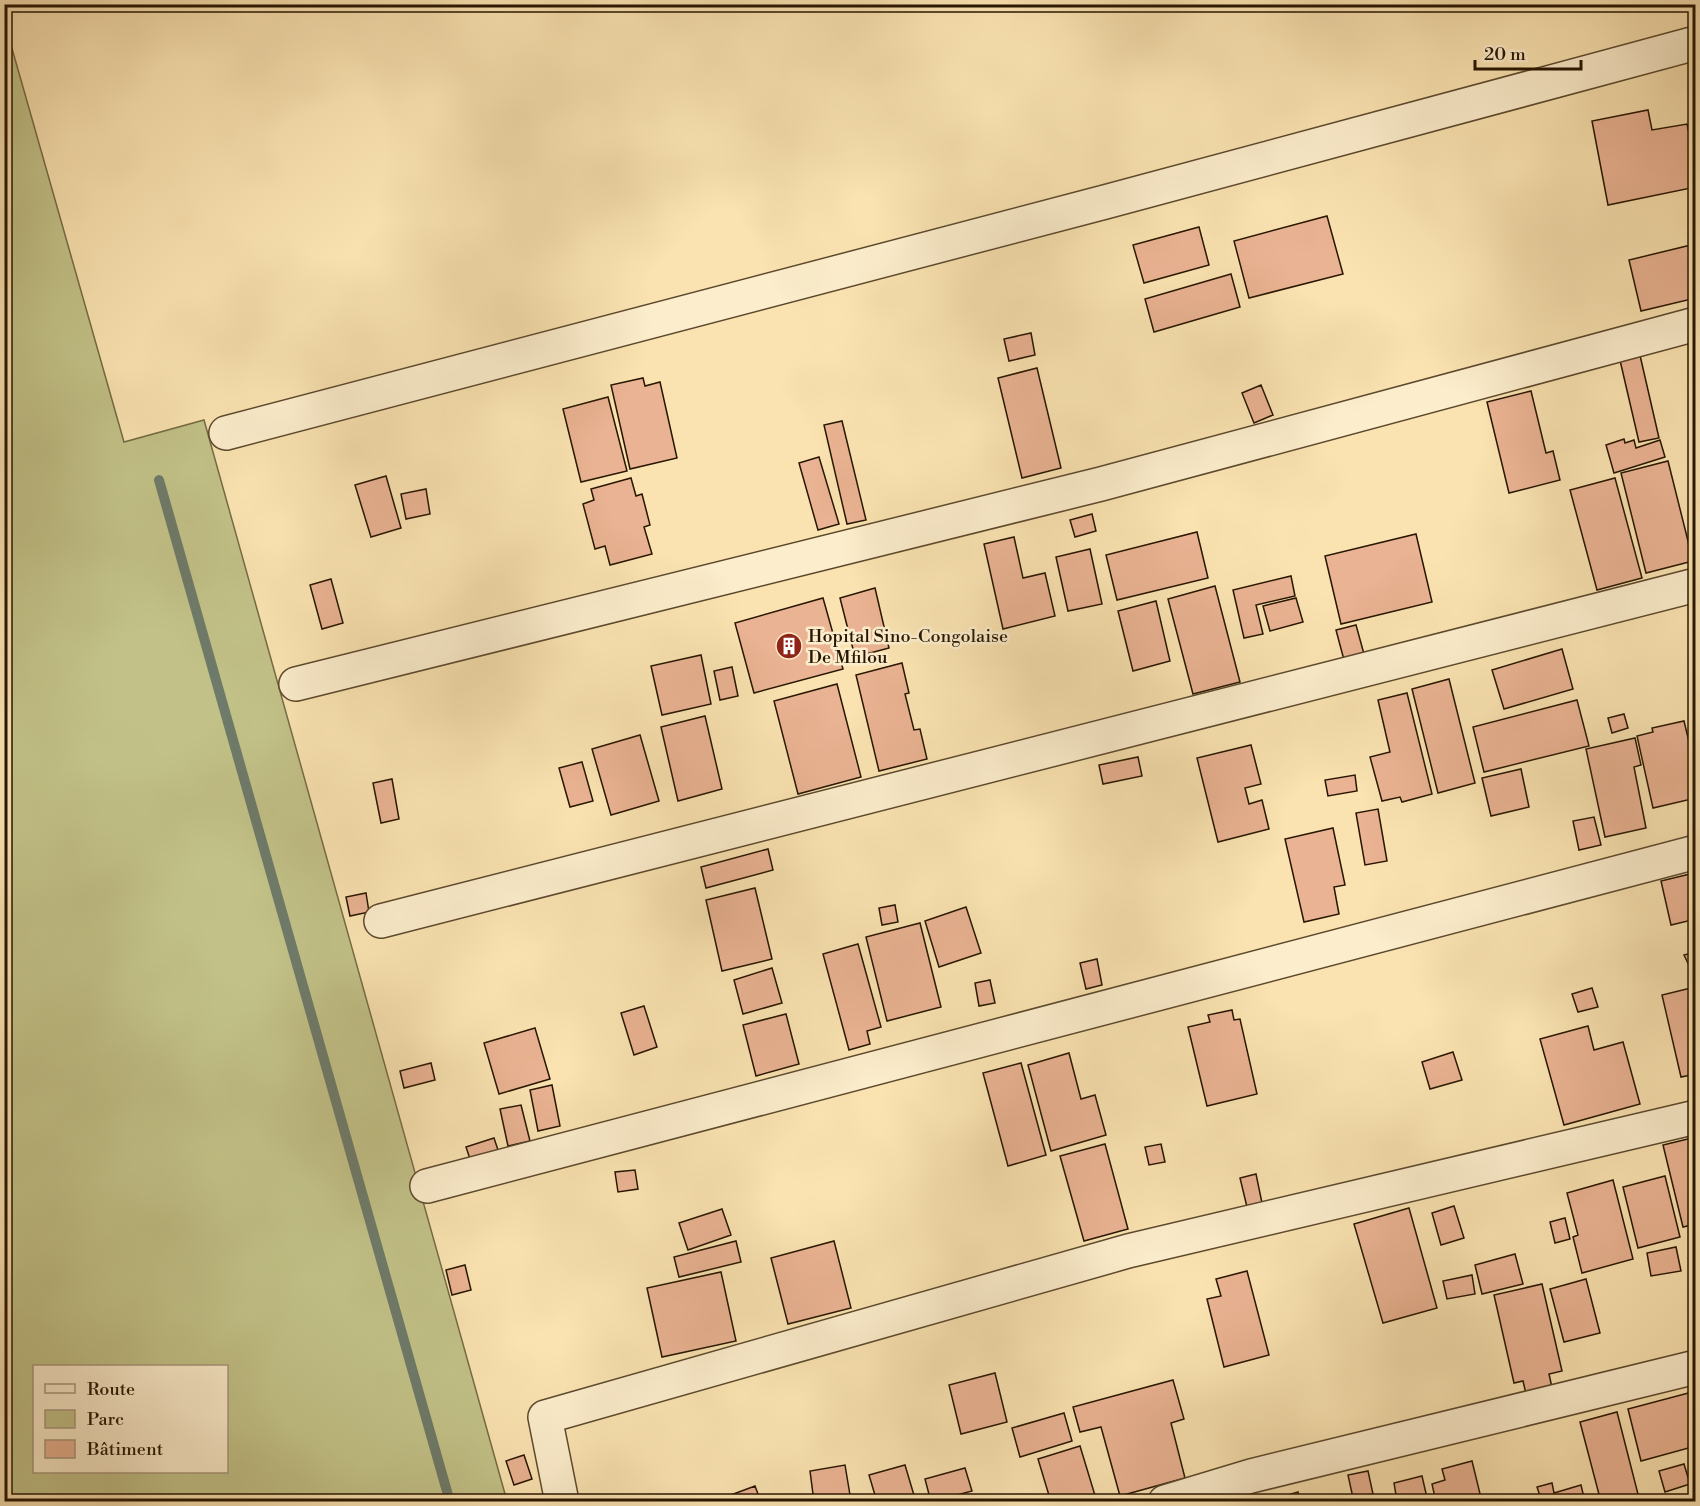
<svg xmlns="http://www.w3.org/2000/svg" width="1700" height="1506" viewBox="0 0 1700 1506" font-family="'Libre Bodoni',serif">
<rect width="100%" height="100%" fill="#fae3b1"/>
<filter id="stains"><feTurbulence type="fractalNoise" baseFrequency=".00333" numOctaves="4"/><feColorMatrix values="0 0 0 0 .2 0 0 0 0 .09 0 0 0 0 .02 0 0 0 .5 -.17"/></filter>
<radialGradient id="worn" r=".72"><stop offset=".6" stop-color="#630" stop-opacity="0"/><stop offset="1" stop-color="#630" stop-opacity=".3"/></radialGradient>
<path fill="#c2c288" stroke="#746c44" stroke-width="1.5" fill-rule="evenodd" d="M 9,38 L 124,442 L 204,420 L 507,1501 L 5,1502 L 4,39 ZM 34,1366 L 226,1366 L 226,1472 L 34,1472 Z"/>
<g fill="none" stroke-linecap="round" stroke-linejoin="round">
<path stroke="#6e7b6a" stroke-width="10" d="M 159,480 L 450,1502"/>
</g>
<path fill="#eab393" stroke="#271601" stroke-width="1.5" d="M 1648,110 L 1652,130 L 1687,124 L 1696,167 L 1696,187 L 1608,205 L 1592,121 Z
M 1327,216 L 1343,274 L 1249,298 L 1234,241 Z
M 1199,227 L 1209,265 L 1144,283 L 1133,245 Z
M 1691,245 L 1696,265 L 1696,298 L 1641,311 L 1629,260 Z
M 1231,274 L 1240,307 L 1154,332 L 1145,299 Z
M 1031,333 L 1035,355 L 1009,361 L 1004,339 Z
M 1639,351 L 1659,438 L 1639,442 L 1619,356 Z
M 1037,368 L 1061,468 L 1022,478 L 998,378 Z
M 643,378 L 645,386 L 660,382 L 677,458 L 630,469 L 611,385 Z
M 1261,385 L 1273,415 L 1254,423 L 1242,393 Z
M 1531,391 L 1546,453 L 1553,451 L 1560,480 L 1509,493 L 1487,402 Z
M 608,397 L 627,471 L 581,482 L 563,409 Z
M 842,421 L 866,520 L 847,524 L 824,425 Z
M 1624,439 L 1625,443 L 1634,440 L 1636,448 L 1660,440 L 1665,457 L 1614,473 L 1606,445 Z
M 819,457 L 839,524 L 818,530 L 799,463 Z
M 1668,461 L 1693,561 L 1646,573 L 1621,473 Z
M 386,476 L 401,528 L 371,537 L 355,485 Z
M 631,478 L 636,496 L 642,494 L 650,525 L 644,527 L 652,554 L 610,565 L 605,546 L 595,549 L 583,504 L 594,500 L 591,489 Z
M 1615,478 L 1642,578 L 1597,590 L 1570,490 Z
M 426,489 L 430,514 L 406,519 L 401,494 Z
M 1092,514 L 1096,531 L 1075,537 L 1070,520 Z
M 1197,532 L 1208,578 L 1117,600 L 1106,555 Z
M 1416,534 L 1432,602 L 1341,624 L 1325,556 Z
M 1014,537 L 1023,578 L 1045,573 L 1055,616 L 1003,629 L 984,544 Z
M 1090,549 L 1102,604 L 1068,611 L 1056,557 Z
M 1291,576 L 1295,596 L 1256,605 L 1263,634 L 1244,638 L 1233,590 Z
M 331,579 L 343,623 L 322,629 L 310,585 Z
M 1215,586 L 1240,682 L 1193,694 L 1168,599 Z
M 875,588 L 889,648 L 855,657 L 840,598 Z
M 823,598 L 843,669 L 754,693 L 735,623 Z
M 1296,598 L 1303,622 L 1270,631 L 1263,606 Z
M 1156,601 L 1170,661 L 1133,671 L 1118,611 Z
M 1356,625 L 1364,654 L 1344,660 L 1336,630 Z
M 1562,649 L 1573,689 L 1504,709 L 1492,670 Z
M 701,655 L 711,704 L 662,715 L 651,666 Z
M 902,663 L 909,693 L 905,694 L 914,730 L 920,729 L 927,759 L 879,771 L 856,675 Z
M 732,667 L 738,696 L 720,700 L 714,671 Z
M 1449,679 L 1475,783 L 1438,793 L 1412,689 Z
M 837,684 L 861,777 L 798,794 L 774,701 Z
M 1407,693 L 1432,794 L 1402,802 L 1400,797 L 1382,801 L 1370,757 L 1390,752 L 1378,700 Z
M 1577,700 L 1589,746 L 1484,772 L 1473,727 Z
M 1624,714 L 1628,728 L 1612,733 L 1608,718 Z
M 705,716 L 722,789 L 678,801 L 661,727 Z
M 1684,721 L 1696,771 L 1696,798 L 1653,808 L 1637,736 L 1653,732 L 1652,728 Z
M 640,735 L 659,801 L 611,815 L 592,749 Z
M 1635,738 L 1641,765 L 1634,767 L 1646,828 L 1605,837 L 1586,749 Z
M 1251,745 L 1261,784 L 1245,788 L 1249,804 L 1262,800 L 1269,829 L 1218,842 L 1197,758 Z
M 1138,757 L 1142,776 L 1103,784 L 1099,765 Z
M 582,762 L 593,801 L 570,807 L 559,768 Z
M 1521,769 L 1529,807 L 1491,816 L 1482,778 Z
M 1355,775 L 1357,791 L 1328,796 L 1325,780 Z
M 392,779 L 399,819 L 381,823 L 373,783 Z
M 1378,809 L 1387,861 L 1365,865 L 1356,813 Z
M 1594,817 L 1601,845 L 1579,850 L 1573,821 Z
M 1333,828 L 1345,885 L 1334,887 L 1339,914 L 1304,922 L 1285,839 Z
M 768,849 L 773,870 L 706,888 L 701,867 Z
M 1690,874 L 1696,899 L 1696,906 L 1689,908 L 1692,920 L 1671,925 L 1661,881 Z
M 755,888 L 772,959 L 722,971 L 706,900 Z
M 366,893 L 369,912 L 350,916 L 346,897 Z
M 895,905 L 898,922 L 882,925 L 879,908 Z
M 966,907 L 981,953 L 939,967 L 925,921 Z
M 920,923 L 941,1007 L 887,1021 L 866,937 Z
M 858,944 L 881,1027 L 867,1031 L 870,1044 L 849,1050 L 823,954 Z
M 1696,952 L 1696,980 L 1684,955 Z
M 1097,959 L 1102,985 L 1086,989 L 1080,963 Z
M 772,968 L 782,1003 L 743,1014 L 734,980 Z
M 990,980 L 995,1003 L 979,1006 L 975,983 Z
M 1592,988 L 1598,1007 L 1578,1012 L 1572,994 Z
M 1691,988 L 1696,1009 L 1696,1074 L 1681,1077 L 1662,995 Z
M 644,1006 L 657,1047 L 634,1055 L 621,1013 Z
M 1232,1010 L 1234,1020 L 1240,1019 L 1257,1094 L 1207,1106 L 1188,1027 L 1210,1022 L 1208,1015 Z
M 786,1014 L 799,1064 L 756,1076 L 743,1025 Z
M 1588,1026 L 1594,1050 L 1623,1042 L 1640,1104 L 1564,1125 L 1540,1039 Z
M 535,1028 L 550,1079 L 499,1094 L 484,1043 Z
M 1453,1052 L 1462,1080 L 1430,1089 L 1422,1062 Z
M 1069,1053 L 1081,1099 L 1095,1095 L 1106,1135 L 1051,1151 L 1028,1065 Z
M 431,1063 L 435,1080 L 404,1088 L 400,1071 Z
M 1021,1063 L 1046,1155 L 1008,1166 L 983,1073 Z
M 552,1085 L 560,1126 L 538,1131 L 530,1090 Z
M 521,1105 L 530,1141 L 508,1146 L 500,1109 Z
M 1696,1137 L 1696,1224 L 1683,1227 L 1663,1145 Z
M 494,1138 L 500,1156 L 472,1165 L 466,1147 Z
M 1105,1144 L 1128,1229 L 1084,1241 L 1060,1156 Z
M 1161,1144 L 1165,1162 L 1149,1165 L 1145,1147 Z
M 635,1170 L 638,1189 L 618,1192 L 615,1172 Z
M 1256,1174 L 1262,1203 L 1247,1207 L 1240,1178 Z
M 1665,1176 L 1680,1237 L 1638,1248 L 1623,1187 Z
M 1613,1180 L 1633,1259 L 1582,1273 L 1573,1237 L 1578,1235 L 1567,1193 Z
M 1454,1206 L 1464,1238 L 1441,1245 L 1432,1213 Z
M 1409,1208 L 1437,1308 L 1383,1323 L 1354,1224 Z
M 722,1209 L 731,1235 L 688,1250 L 679,1223 Z
M 1565,1218 L 1570,1239 L 1555,1243 L 1550,1222 Z
M 736,1241 L 741,1262 L 679,1277 L 674,1257 Z
M 834,1241 L 851,1308 L 788,1324 L 771,1258 Z
M 1676,1247 L 1681,1271 L 1651,1276 L 1647,1253 Z
M 1515,1254 L 1523,1284 L 1482,1294 L 1475,1265 Z
M 465,1265 L 471,1290 L 452,1295 L 446,1270 Z
M 1247,1271 L 1269,1355 L 1224,1367 L 1207,1299 L 1221,1296 L 1216,1279 Z
M 721,1272 L 736,1341 L 662,1357 L 647,1288 Z
M 1472,1275 L 1475,1294 L 1447,1299 L 1443,1281 Z
M 1586,1279 L 1600,1333 L 1564,1342 L 1550,1289 Z
M 1542,1284 L 1562,1371 L 1549,1374 L 1553,1392 L 1527,1398 L 1523,1381 L 1514,1383 L 1494,1295 Z
M 995,1373 L 1007,1422 L 961,1434 L 949,1385 Z
M 1173,1380 L 1184,1419 L 1171,1423 L 1185,1478 L 1120,1496 L 1101,1427 L 1080,1432 L 1073,1407 Z
M 1696,1391 L 1696,1446 L 1641,1461 L 1628,1409 Z
M 1617,1412 L 1640,1502 L 1601,1502 L 1580,1422 Z
M 1064,1413 L 1072,1441 L 1020,1457 L 1012,1428 Z
M 1080,1446 L 1097,1502 L 1051,1502 L 1038,1459 Z
M 524,1455 L 532,1479 L 514,1485 L 506,1461 Z
M 1472,1461 L 1482,1502 L 1436,1502 L 1432,1484 L 1445,1480 L 1442,1469 Z
M 1684,1464 L 1690,1484 L 1665,1492 L 1659,1471 Z
M 845,1465 L 851,1501 L 814,1502 L 810,1471 Z
M 905,1465 L 916,1502 L 877,1502 L 869,1475 Z
M 965,1468 L 972,1491 L 931,1502 L 925,1479 Z
M 1368,1471 L 1373,1494 L 1353,1498 L 1348,1475 Z
M 1422,1476 L 1428,1502 L 1379,1502 L 1379,1499 L 1396,1495 L 1394,1483 Z
M 1552,1483 L 1554,1493 L 1581,1485 L 1585,1502 L 1542,1502 L 1537,1487 Z
M 755,1486 L 761,1502 L 712,1502 Z
M 1298,1492 L 1301,1502 L 1265,1502 Z"/>
<g fill="none" stroke-linecap="round" stroke-linejoin="round">
<defs>
<path id="minor" d="M 226,433 L 1105,202 L 1696,43
M 296,684 L 1101,484 L 1696,324
M 381,921 L 1696,585
M 427,1186 L 1696,852
M 562,1502 L 545,1417 L 1128,1251 L 1696,1117
M 1165,1502 L 1251,1476 L 1696,1367"/>
</defs>
<use href="#minor" stroke="#5c492d" stroke-width="36"/>
<use href="#minor" stroke="#fcedcc" stroke-width="33"/>
</g>
<defs>
<symbol id="building-disc" viewBox="-11 -11 22 22"><circle r="9.5" fill="#8f2418" stroke="#fcedcc"/><path d="M-4-6H4V6H1V3H-1V6H-4ZM-2.5-4.3h1.7v1.8h-1.7ZM.8-4.3h1.7v1.8H.8ZM-2.5-1h1.7V.8h-1.7ZM.8-1h1.7V.8H.8Z" fill="#fff"/></symbol>
</defs>
<g fill-rule="evenodd">
<use href="#building-disc" x="774" y="631" width="30" height="30"/>
</g>
<g text-anchor="middle" dominant-baseline="central" stroke-width="5" stroke-linejoin="round" paint-order="stroke">
<g font-size="18" fill="#271601" stroke="#fcedcc" text-anchor="start">
<text x="808" y="636">Hopital Sino-Congolaise<tspan x="808" dy="21">De Mfilou</tspan></text>
</g>
</g>
<rect width="1700" height="1506" fill="none" stroke="#fae3b1" stroke-width="24"/>
<rect x="6" y="6" width="1688" height="1494" fill="none" stroke="#271601" stroke-width="3"/>
<rect x="12" y="12" width="1676" height="1482" fill="none" stroke="#271601" stroke-width="1.5"/>
<rect x="33" y="1365" width="195" height="108" fill="#fcedcc" stroke="#a7977b" stroke-width="1.5"/>
<rect x="45" y="1384" width="30" height="9" fill="#fcedcc" stroke="#a7977b" stroke-width="1.5"/>
<text x="87" y="1395" font-size="18" fill="#271601">Route</text>
<rect x="45" y="1410" width="30" height="18" fill="#c2c288" stroke="#a7977b" stroke-width="1.5"/>
<text x="87" y="1425" font-size="18" fill="#271601">Parc</text>
<rect x="45" y="1440" width="30" height="18" fill="#eab393" stroke="#a7977b" stroke-width="1.5"/>
<text x="87" y="1455" font-size="18" fill="#271601">Bâtiment</text>
<path d="M1475 60v9h106v-9" fill="none" stroke="#271601" stroke-width="3"/>
<text x="1484" y="60" font-size="18" fill="#271601" stroke="#fcedcc" stroke-width="4.5" paint-order="stroke">20 m</text>
<rect width="100%" height="100%" filter="url(#stains)"/>
<rect width="100%" height="100%" fill="url(#worn)"/>
</svg>
